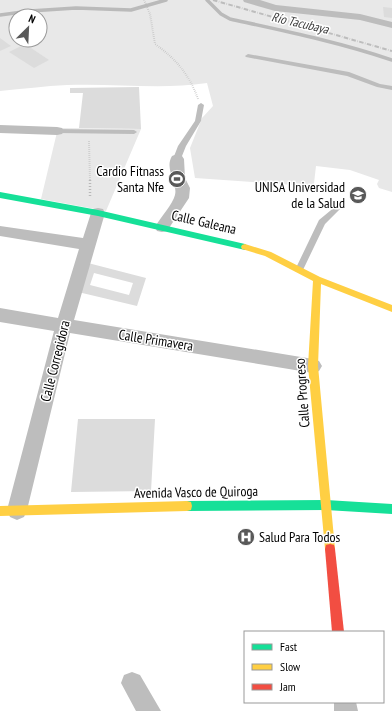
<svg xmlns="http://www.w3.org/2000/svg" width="392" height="711" viewBox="0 0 392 711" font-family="'PT Sans Narrow',sans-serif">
<rect width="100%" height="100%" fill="#fff"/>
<path fill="#e8e8e8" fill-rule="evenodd" d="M 0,0 L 392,0 L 392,192 L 379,188 L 377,184 L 379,180 L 350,170 L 316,166 L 313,192 L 294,185 L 195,178 L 190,148 L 202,118 L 213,106 L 207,83 C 160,90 113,83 67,85 C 45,86 22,89 0,91 ZM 16,16 L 40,16 L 40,40 L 16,40 Z
M 58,128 L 141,129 L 106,211 L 41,199 Z"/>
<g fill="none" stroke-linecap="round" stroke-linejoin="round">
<path stroke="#bababa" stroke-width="3.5" d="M 207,0 L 221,14 L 230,19 C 285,31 339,42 392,60
M 0,15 L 30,11 L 76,8 L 131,10 L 166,0"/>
</g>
<path fill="#dcdcdc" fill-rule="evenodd" d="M 383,7 L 392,8 L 392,18 L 384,17 Z
M 0,38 L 11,46 L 0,51 Z
M 25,44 L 49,60 L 34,68 L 9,52 Z
M 139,87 L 141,129 L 79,128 L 83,93 L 70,93 L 70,88 Z
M 88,263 L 146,278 L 137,306 L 78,292 ZM 94,273 L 133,283 L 129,295 L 90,285 Z
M 78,419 L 155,419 L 151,491 L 71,492 Z"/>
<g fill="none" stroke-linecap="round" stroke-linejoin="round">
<path stroke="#b8b8b8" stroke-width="2" stroke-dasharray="0.5 1.5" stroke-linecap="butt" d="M 144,0 L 150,14 L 155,44 C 176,59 189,74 198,99
M 89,141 L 90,181"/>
<path stroke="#b8b8b8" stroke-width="2.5" stroke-dasharray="1 2" stroke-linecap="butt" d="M 90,180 L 90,198"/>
<path fill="#bdbdbd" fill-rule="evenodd" d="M 248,54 L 349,72 L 380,84 L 392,86 L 392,90 L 377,87 L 347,76 L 246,57 L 245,56 Z
M 201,103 L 204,105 L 201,121 L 186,146 L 180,161 L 174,161 L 173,159 L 178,146 L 195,121 L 198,105 Z
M 55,129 L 134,130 L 137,132 L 134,134 L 57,133 L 55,133 Z
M 336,206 L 340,209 L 325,224 L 302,272 L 296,272 L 295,270 L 319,220 Z"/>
<path fill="#bdbdbd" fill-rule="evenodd" d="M 243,0 L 260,0 L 276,5 L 360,14 L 392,22 L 392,28 L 360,20 L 275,11 L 244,2 Z
M 0,125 L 57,127 L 62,128 L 64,131 L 62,134 L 57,135 L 0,133 Z
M 177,154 L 182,156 L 184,159 L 185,178 L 190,188 L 189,198 L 167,231 L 162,232 L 157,231 L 155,227 C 160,218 173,204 175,195 C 178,183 164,169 172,156 Z
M 98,208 L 103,209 L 105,213 L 74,320 L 313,359 L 319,361 L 322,366 L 319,371 L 313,373 L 70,333 L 27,510 L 24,517 L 17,520 L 10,517 L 7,510 L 54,331 L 0,322 L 0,308 L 58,318 L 79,249 L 0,236 L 0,226 L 83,238 L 91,213 L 93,209 Z
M 132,672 L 140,675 L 161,711 L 136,711 L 121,683 L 124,675 Z
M 334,702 L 356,702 L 358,711 L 334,711 Z"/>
<path fill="#16e098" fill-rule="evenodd" d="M 0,192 L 98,210 L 245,244 L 249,247 L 245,250 L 98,216 L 0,198 Z
M 326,500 L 392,504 L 392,514 L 326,510 L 187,511 L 183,510 L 182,506 L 183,502 L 187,501 Z"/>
<path fill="#ffcf43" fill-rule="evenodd" d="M 245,244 L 271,252 L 320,277 L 392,305 L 392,312 L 321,284 L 318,366 L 335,549 L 334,553 L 330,554 L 326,553 L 325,549 L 308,366 L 313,281 L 265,256 L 242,249 L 241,247 L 242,245 Z
M 187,501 L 191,502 L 192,506 L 191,510 L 187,511 L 0,516 L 0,506 Z"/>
<path fill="#f24e42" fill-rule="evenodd" d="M 330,544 L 334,545 L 335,549 L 344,632 L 332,632 L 325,549 L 326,545 Z"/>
<path stroke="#bdbdbd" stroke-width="2" stroke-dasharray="4.5 1.5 0.5 1.5" stroke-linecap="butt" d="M 213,0 L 392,51"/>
</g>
<defs>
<symbol id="stadium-disc" viewBox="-11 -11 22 22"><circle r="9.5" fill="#595959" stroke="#fff"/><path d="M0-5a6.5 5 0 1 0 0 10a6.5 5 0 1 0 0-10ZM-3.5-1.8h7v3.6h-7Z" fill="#fff"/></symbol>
<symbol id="university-disc" viewBox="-11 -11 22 22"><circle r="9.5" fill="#595959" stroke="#fff"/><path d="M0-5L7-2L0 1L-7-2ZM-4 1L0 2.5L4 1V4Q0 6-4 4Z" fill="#fff"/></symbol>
<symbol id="hospital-disc" viewBox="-11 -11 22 22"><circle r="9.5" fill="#595959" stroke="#fff"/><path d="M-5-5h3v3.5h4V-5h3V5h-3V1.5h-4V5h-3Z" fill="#fff"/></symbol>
</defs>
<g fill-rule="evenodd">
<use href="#stadium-disc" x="167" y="169" width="20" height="20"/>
<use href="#university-disc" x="348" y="185" width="20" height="20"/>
<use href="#hospital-disc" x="236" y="527" width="20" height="20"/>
</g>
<g text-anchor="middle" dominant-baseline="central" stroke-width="3" stroke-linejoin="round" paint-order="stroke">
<g font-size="13" font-style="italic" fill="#3e3e3e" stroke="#fff">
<text transform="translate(300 23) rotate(13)">Río Tacubaya</text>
</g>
<g font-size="14" fill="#000" stroke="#fff" text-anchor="end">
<text x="164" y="171">Cardio Fitnass<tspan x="164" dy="16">Santa Nfe</tspan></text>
<text x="345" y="187">UNISA Universidad<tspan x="345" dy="16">de la Salud</tspan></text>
<text x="259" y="537" text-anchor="start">Salud Para Todos</text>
</g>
<g font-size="14" fill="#000" stroke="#fff">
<text transform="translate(204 222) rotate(13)">Calle Galeana</text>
<text transform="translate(156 340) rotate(9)">Calle Primavera</text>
<text transform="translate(55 361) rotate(-76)">Calle Corregidora</text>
<text transform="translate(302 393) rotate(-94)">Calle Progreso</text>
<text transform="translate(196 492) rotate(-1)">Avenida Vasco de Quiroga</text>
</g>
</g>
<rect x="244" y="631" width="140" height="72" fill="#ffffff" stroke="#999999"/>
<rect x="252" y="644" width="20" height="6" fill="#16e098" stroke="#999999"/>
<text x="280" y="651" font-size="12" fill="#000000">Fast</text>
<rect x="252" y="664" width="20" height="6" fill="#ffcf43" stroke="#999999"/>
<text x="280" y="671" font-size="12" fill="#000000">Slow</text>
<rect x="252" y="684" width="20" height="6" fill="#f24e42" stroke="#999999"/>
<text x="280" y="691" font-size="12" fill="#000000">Jam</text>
<g transform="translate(28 28) rotate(24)"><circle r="19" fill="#ffffff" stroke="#999999"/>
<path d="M0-3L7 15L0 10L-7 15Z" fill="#595959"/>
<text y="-6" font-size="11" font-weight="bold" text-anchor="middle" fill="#000000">N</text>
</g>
</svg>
